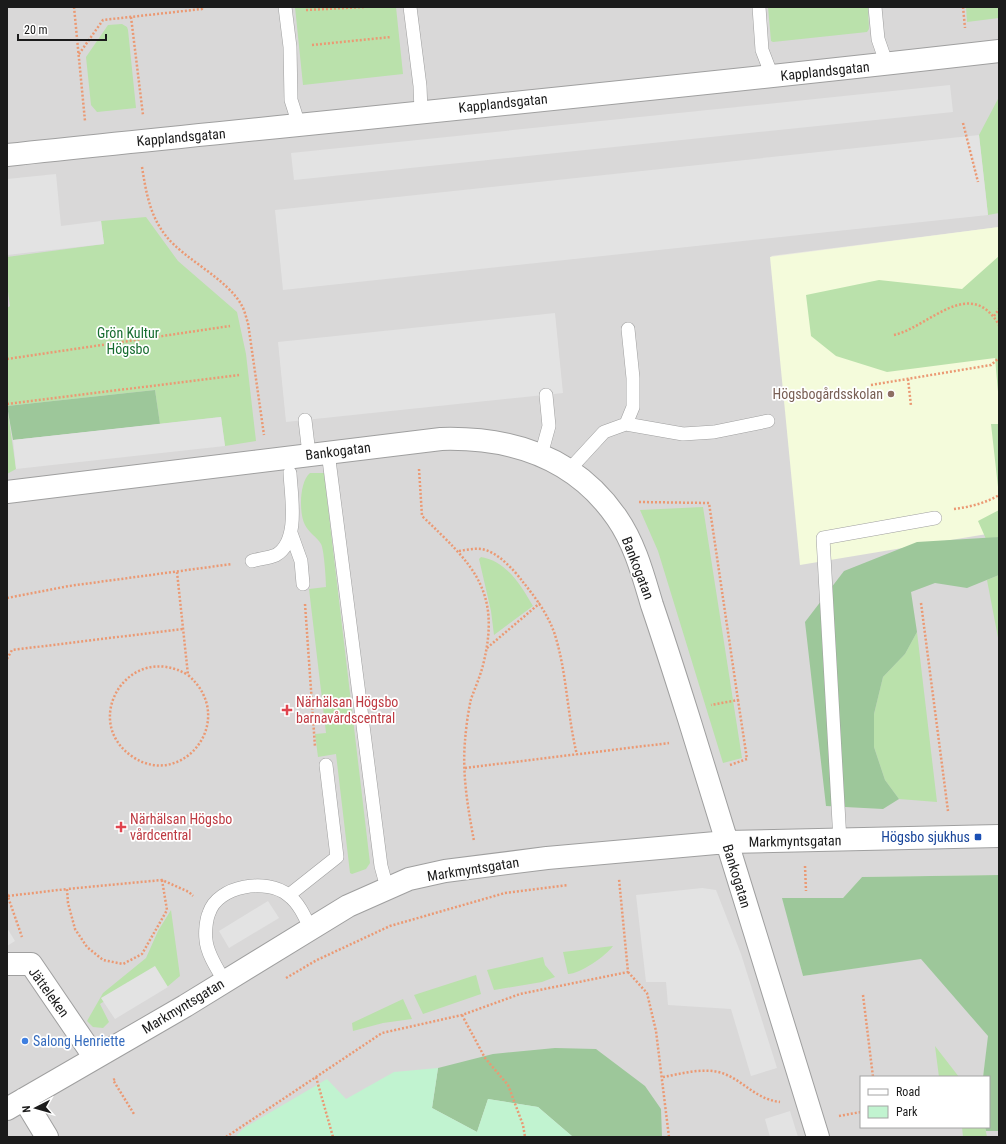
<svg xmlns="http://www.w3.org/2000/svg" width="1006" height="1144" viewBox="0 0 1006 1144" font-family="'Roboto Condensed',sans-serif">
<rect width="100%" height="100%" fill="#ebeae1"/>
<path fill="#d9d8d8" d="M 7,7 L 999,7 L 999,227 L 771,256 L 999,532 L 999,875 L 862,877 L 843,898 L 783,898 L 803,976 L 921,958 L 989,1036 L 983,1077 L 861,1077 L 861,1127 L 985,1127 L 986,1131 L 999,1131 L 999,1137 L 7,1137 Z"/>
<path fill="#f4fbdb" d="M 999,227 L 999,532 L 800,565 L 770,257 Z"/>
<path fill="#bae1ab" d="M 295,7 L 396,7 L 403,74 L 303,85 Z
M 768,7 L 868,7 L 869,29 L 867,32 L 773,42 L 771,41 Z
M 966,7 L 999,7 L 999,18 L 967,22 Z
M 122,24 L 127,27 L 128,30 L 136,108 L 97,112 L 91,105 L 86,57 L 108,25 Z
M 999,97 L 999,213 L 988,215 L 979,135 Z
M 146,217 L 178,261 L 237,312 L 246,354 L 256,441 L 225,446 L 221,417 L 160,424 L 155,390 L 7,406 L 16,469 L 7,474 L 7,308 L 10,306 L 7,284 L 7,257 L 104,244 L 101,221 Z
M 999,256 L 999,403 L 995,358 L 887,372 L 836,356 L 811,336 L 806,295 L 879,280 L 962,289 Z
M 991,424 L 999,424 L 999,496 Z
M 310,473 L 324,473 L 370,863 L 366,869 L 352,874 L 350,873 L 336,754 L 318,757 L 315,734 L 326,733 L 309,589 L 326,587 C 326,579 324,549 321,544 C 317,537 309,533 305,525 C 299,514 299,482 310,473 Z
M 703,507 L 742,758 L 723,763 L 658,551 L 640,510 Z
M 999,510 L 999,537 L 986,539 L 978,521 Z
M 481,557 C 507,561 521,586 533,606 L 494,635 L 491,611 L 479,559 Z
M 999,575 L 999,643 L 987,580 Z
M 917,632 L 937,802 L 899,799 L 885,780 L 874,747 L 874,714 L 883,677 L 905,654 Z
M 171,910 L 180,976 L 167,987 L 155,968 L 100,1004 L 109,1022 L 103,1028 L 93,1027 L 87,1021 L 103,993 L 146,958 L 158,931 Z
M 613,946 C 606,956 580,974 568,974 L 563,952 Z
M 543,957 L 545,965 L 555,977 L 542,982 L 494,990 L 487,970 Z
M 476,975 L 481,994 L 423,1014 L 414,995 Z
M 403,999 L 412,1019 L 383,1023 L 353,1031 L 352,1023 Z
M 935,1046 L 959,1077 L 939,1077 Z
M 962,1127 L 985,1127 L 987,1137 L 963,1137 Z"/>
<path fill="#9dc79a" d="M 155,390 L 160,424 L 13,440 L 7,406 Z
M 999,537 L 999,575 L 967,588 L 935,583 L 911,592 L 917,632 L 905,654 L 883,677 L 874,714 L 874,747 L 885,780 L 899,799 L 883,809 L 826,806 L 805,622 L 844,571 L 917,542 Z
M 999,875 L 999,1131 L 986,1131 L 985,1127 L 989,1127 L 989,1077 L 983,1077 L 988,1036 L 921,959 L 803,976 L 782,898 L 843,898 L 862,877 Z
M 555,1048 L 596,1049 L 645,1086 L 661,1109 L 662,1137 L 573,1137 L 538,1107 L 488,1099 L 477,1132 L 432,1108 L 438,1068 L 493,1054 Z"/>
<path fill="#c1f3d0" d="M 438,1068 L 432,1108 L 477,1132 L 488,1099 L 538,1107 L 573,1137 L 235,1137 L 244,1128 L 327,1079 L 346,1099 L 394,1072 Z"/>
<path fill="#e3e3e3" d="M 950,85 L 953,112 L 294,180 L 291,153 Z
M 979,135 L 988,215 L 283,290 L 275,210 Z
M 56,174 L 61,226 L 101,221 L 104,244 L 7,255 L 7,179 Z
M 555,313 L 563,393 L 286,422 L 278,342 Z
M 221,417 L 225,446 L 16,469 L 13,440 Z
M 702,888 L 716,890 L 741,954 L 777,1068 L 751,1076 L 731,1009 L 668,1005 L 666,982 L 646,982 L 636,895 Z
M 268,901 L 279,918 L 229,948 L 219,931 Z
M 7,928 L 15,941 L 7,946 Z
M 155,966 L 168,987 L 115,1019 L 101,998 Z
M 790,1111 L 798,1137 L 770,1137 L 765,1119 Z"/>
<g fill="none" stroke-linecap="round" stroke-linejoin="round">
<defs>
<path id="service" d="M 285,7 L 290,47 L 291,100 L 299,125
M 410,7 L 420,86 L 421,111
M 759,7 L 762,50 L 772,76
M 875,7 L 878,39 L 887,65
M 305,420 L 309,454
M 626,424 L 633,407 L 633,378 L 628,329
M 328,452 L 381,866 L 387,888
M 541,455 L 549,426 L 546,395
M 569,470 L 604,432 L 626,424 L 683,434 L 714,432 L 768,421
M 291,533 L 301,561 L 303,584
M 252,561 C 259,559 269,558 276,555 C 300,541 291,496 290,473
M 840,841 L 823,538 L 935,518
M 289,895 L 337,857 L 326,765
M 225,982 C 218,970 207,954 206,940 C 205,933 206,920 209,913 C 218,885 267,878 288,895 C 299,903 305,917 311,930"/>
<path id="minor" d="M 7,155 C 338,120 669,89 999,51
M 7,492 L 441,439 C 512,437 575,457 617,518 C 635,544 643,575 652,605 C 665,643 677,681 689,719 C 732,858 775,998 818,1137
M 7,964 L 31,964 L 95,1058
M 24,1099 L 47,1137
M 7,1109 L 185,1006 L 348,906 L 409,879 L 445,871 L 547,858 L 727,842 L 999,836"/>
</defs>
<use href="#service" stroke="#9f9f9f" stroke-width="14"/>
<use href="#minor" stroke="#9f9f9f" stroke-width="24"/>
<path stroke="#eb9973" stroke-width="2.5" stroke-dasharray="2 2" stroke-linecap="butt" d="M 74,7 L 85,121
M 963,7 L 965,28
M 306,10 L 365,7
M 131,17 L 143,115
M 312,45 L 391,37
M 79,54 L 103,20 L 202,9 L 202,7
M 963,123 L 978,182
M 142,167 C 146,192 150,216 166,236 C 185,260 228,279 242,306 C 245,311 246,318 248,323 L 264,435
M 994,316 L 999,309
M 894,335 C 929,327 970,275 999,325
M 7,359 L 230,326
M 908,379 L 911,406
M 871,385 L 991,365 L 999,358
M 7,404 L 239,375
M 419,469 L 422,516 C 472,564 502,590 483,665 C 480,677 475,688 471,699 C 468,712 466,728 465,741 C 462,774 468,809 474,841
M 639,502 L 709,503 L 738,700 L 711,705
M 954,509 C 970,507 986,503 999,495
M 459,551 C 466,550 474,548 481,549 C 497,551 514,570 523,582 C 535,597 547,613 554,632 C 567,671 567,715 577,755
M 177,572 L 188,675 C 239,719 183,790 133,757 C 79,721 129,640 188,675
M 7,598 L 69,586 L 232,564
M 921,603 L 948,811
M 305,604 L 315,747
M 487,648 L 540,603
M 7,659 L 12,650 L 183,629
M 730,765 L 747,759 L 738,700
M 465,768 L 669,743
M 805,866 L 806,891
M 162,880 L 167,910 L 142,954 L 123,964 L 103,960 L 87,947 L 75,929 L 68,903 L 67,889 L 162,880 L 189,892 L 193,896
M 7,894 L 22,937
M 8,896 L 67,889
M 628,972 L 647,993 L 656,1031 L 669,1137
M 286,978 L 317,960 L 390,926 L 505,893 L 568,885
M 863,995 L 873,1077
M 462,1015 L 485,1058 L 508,1085 L 523,1125 L 525,1137
M 316,1077 L 333,1137
M 663,1077 C 681,1074 703,1067 722,1073 C 743,1080 755,1099 780,1102
M 115,1079 L 113,1080 L 134,1114
M 839,1116 L 861,1112
M 226,1137 L 382,1033 L 462,1015 L 520,994 L 628,972 L 619,879"/>
<use href="#service" stroke="#fff" stroke-width="13"/>
<use href="#minor" stroke="#fff" stroke-width="22"/>
</g>
<circle fill="#8d6e63" stroke="#fff" stroke-width="1.5" cx="891" cy="394" r="4"/>
<g fill="#e0444e" stroke="#fff" stroke-width="1.5">
<path d="M285 704h4v4h4v4h-4v4h-4v-4h-4v-4h4z"/>
<path d="M119 821h4v4h4v4h-4v4h-4v-4h-4v-4h4z"/>
</g>
<rect fill="#1a4fb4" stroke="#fff" stroke-width="1.5" x="974" y="833" width="8" height="8" rx="2"/>
<circle fill="#3f7fe0" stroke="#fff" stroke-width="1.5" cx="25" cy="1041" r="4"/>
<g text-anchor="middle" dominant-baseline="central" stroke-width="3.5" stroke-linejoin="round" paint-order="stroke">
<g font-size="14" fill="#1b1b1b" stroke="#fff">
<text transform="translate(825 71) rotate(-6)">Kapplandsgatan</text>
<text transform="translate(503 103) rotate(-6)">Kapplandsgatan</text>
<text transform="translate(181 137) rotate(-5)">Kapplandsgatan</text>
<text transform="translate(338 451) rotate(-7)">Bankogatan</text>
<text transform="translate(638 568) rotate(69)">Bankogatan</text>
<text transform="translate(795 841) rotate(-1)">Markmyntsgatan</text>
<text transform="translate(473 869) rotate(-9)">Markmyntsgatan</text>
<text transform="translate(737 876) rotate(73)">Bankogatan</text>
<text transform="translate(49 992) rotate(54)">Jätteleken</text>
<text transform="translate(183 1006) rotate(-31)">Markmyntsgatan</text>
</g>
<g font-size="14" fill="#166c2f" stroke="#fff">
<text x="128" y="333">Grön Kultur<tspan x="128" dy="16">Högsbo</tspan></text>
</g>
<g font-size="14" fill="#785e54" stroke="#fff" text-anchor="end">
<text x="883" y="394">Högsbogårdsskolan</text>
</g>
<g font-size="14" fill="#be3a42" stroke="#fff" text-anchor="start">
<text x="296" y="702">Närhälsan Högsbo<tspan x="296" dy="16">barnavårdscentral</tspan></text>
<text x="130" y="819">Närhälsan Högsbo<tspan x="130" dy="16">vårdcentral</tspan></text>
</g>
<g font-size="14" fill="#164399" stroke="#fff" text-anchor="end">
<text x="970" y="837">Högsbo sjukhus</text>
</g>
<g font-size="14" fill="#366cbe" stroke="#fff" text-anchor="start">
<text x="33" y="1041">Salong Henriette</text>
</g>
</g>
<rect width="1006" height="1144" fill="none" stroke="#1b1b1b" stroke-width="16"/>
<rect x="860" y="1076" width="130" height="52" fill="#ffffff" stroke="#a4a4a4"/>
<rect x="868" y="1089" width="20" height="6" fill="#ffffff" stroke="#a4a4a4"/>
<text x="896" y="1096" font-size="12" fill="#1b1b1b">Road</text>
<rect x="868" y="1106" width="20" height="12" fill="#c1f3d0" stroke="#a4a4a4"/>
<text x="896" y="1116" font-size="12" fill="#1b1b1b">Park</text>
<g transform="translate(36 1108) rotate(264)" stroke="#ffffff" stroke-width="3" paint-order="stroke">
<path d="M0-3L7 15L0 10L-7 15Z" fill="#1b1b1b"/>
<text y="-6" font-size="11" font-weight="bold" text-anchor="middle" fill="#1b1b1b">N</text>
</g>
<path d="M18 34v6h88v-6" fill="none" stroke="#1b1b1b" stroke-width="2"/>
<text x="24" y="34" font-size="12" fill="#1b1b1b" stroke="#ffffff" stroke-width="3" paint-order="stroke">20 m</text>
</svg>
